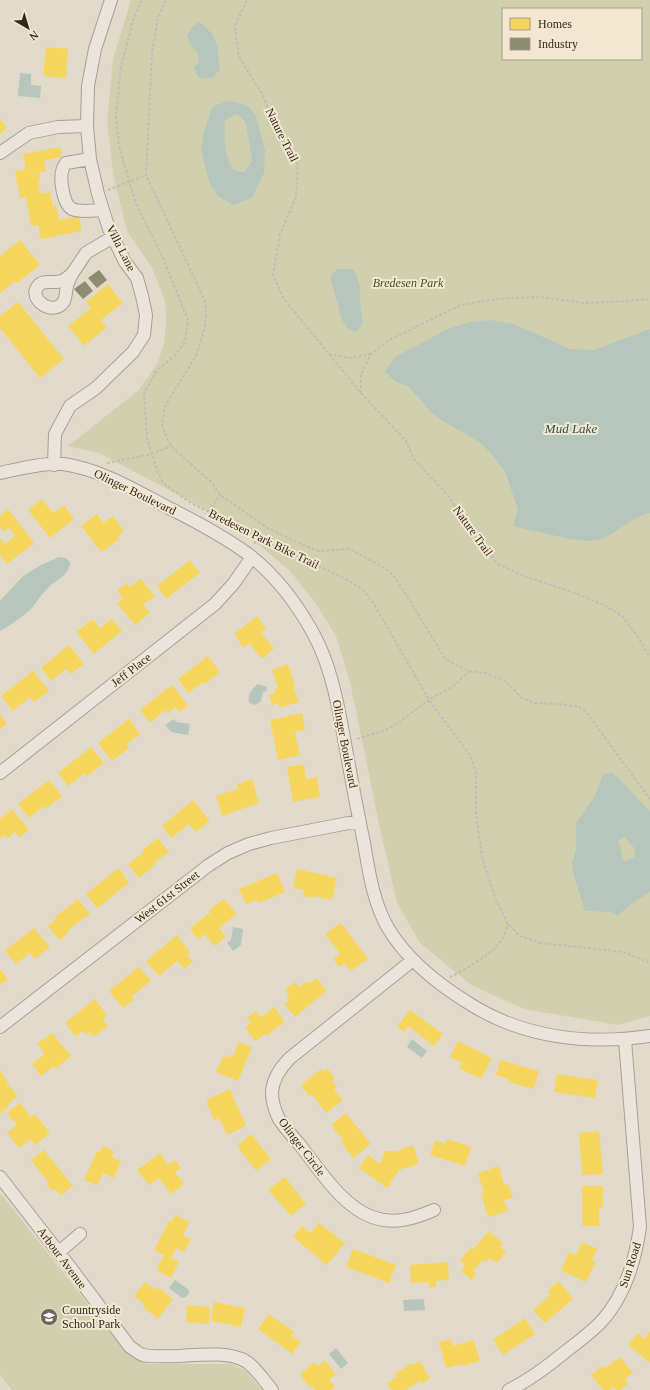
<svg xmlns="http://www.w3.org/2000/svg" width="650" height="1390" viewBox="0 0 650 1390" font-family="'Times New Roman',serif">
<rect width="100%" height="100%" fill="#e1dacb"/>
<path fill="#d0d0ae" fill-rule="evenodd" d="M 131,0 L 650,0 L 650,1016 L 618,1025 L 524,1009 L 471,985 L 420,943 L 397,903 L 379,824 L 350,682 L 336,636 L 316,604 L 289,570 L 259,545 L 220,517 L 99,453 L 68,446 L 139,390 L 157,364 L 164,344 L 166,322 L 165,301 L 152,268 L 127,231 L 114,179 L 107,122 L 113,59 ZM 503,9 L 641,9 L 641,59 L 503,59 Z
M 0,1194 L 2,1195 L 124,1350 L 137,1359 L 149,1364 L 232,1364 L 246,1371 L 262,1390 L 12,1390 L 0,1375 Z"/>
<path fill="#b6c6bc" fill-rule="evenodd" d="M 199,22 C 218,35 218,47 220,69 L 213,77 L 203,79 L 197,76 L 194,68 L 199,61 L 198,53 L 192,47 L 187,37 L 192,27 Z
M 20,73 L 31,74 L 31,85 L 41,86 L 40,98 L 18,96 Z
M 229,101 L 247,105 L 256,116 L 265,150 L 264,173 L 252,198 L 233,205 L 218,196 L 210,184 L 201,150 L 204,131 L 213,106 ZM 235,114 L 240,116 L 246,123 L 252,161 L 245,172 C 242,172 238,172 235,170 C 224,163 224,133 225,121 Z
M 337,269 L 354,269 L 360,286 L 360,302 L 363,322 L 357,332 L 348,329 L 342,320 L 330,277 Z
M 490,320 L 514,324 L 570,349 L 594,350 L 650,329 L 650,513 C 632,516 618,533 601,539 C 588,543 574,540 561,537 C 545,533 529,530 513,526 L 518,510 L 505,471 L 493,456 L 483,445 L 466,434 L 446,423 L 433,414 L 408,386 L 396,382 L 385,372 L 395,357 L 448,329 L 470,322 Z
M 59,557 L 66,558 L 70,562 C 70,575 57,579 49,587 C 42,593 37,602 31,609 C 22,617 11,625 0,631 L 0,601 L 23,576 L 41,565 Z
M 258,684 L 263,686 L 266,686 L 267,691 L 263,692 L 261,701 L 256,705 L 252,704 L 249,702 C 247,695 253,687 258,684 Z
M 174,719 L 176,722 L 190,724 L 188,735 L 171,732 L 165,725 Z
M 613,773 L 650,811 L 650,892 L 631,904 L 617,916 L 611,912 L 585,911 L 574,876 L 572,863 L 576,850 L 576,823 L 595,796 L 603,774 ZM 624,836 L 635,849 L 634,857 L 625,862 C 621,856 621,849 618,841 Z
M 233,927 L 243,929 L 241,945 L 233,951 L 227,943 L 231,940 Z
M 412,1039 L 427,1051 L 422,1058 L 407,1047 Z
M 175,1280 L 189,1290 L 189,1293 L 186,1297 L 182,1298 L 169,1288 Z
M 424,1299 L 425,1310 L 404,1311 L 403,1300 Z
M 336,1348 L 348,1363 L 341,1369 L 329,1354 Z"/>
<path fill="#f6d55c" d="M 46,47 L 68,49 L 66,78 L 43,76 Z
M 0,119 L 7,128 L 0,134 Z
M 60,147 L 62,157 L 44,161 L 46,171 L 39,173 L 40,179 L 38,180 L 41,194 L 50,192 L 53,206 L 56,205 L 59,220 L 79,216 L 82,231 L 41,239 L 38,225 L 31,226 L 26,197 L 20,198 L 15,171 L 26,169 L 23,154 Z
M 20,240 L 40,265 L 17,283 L 15,281 L 0,293 L 0,256 Z
M 108,284 L 123,303 L 101,320 L 107,327 L 84,346 L 68,326 L 91,308 L 86,302 Z
M 18,302 L 64,359 L 40,378 L 0,328 L 0,316 Z
M 42,499 L 53,513 L 64,505 L 74,519 L 50,538 L 28,510 Z
M 8,509 L 34,543 L 7,564 L 0,555 L 0,538 L 5,544 L 15,536 L 9,528 L 4,532 L 0,527 L 0,516 Z
M 97,514 L 103,523 L 113,516 L 124,531 L 118,536 L 120,539 L 101,552 L 81,526 Z
M 190,560 L 200,573 L 166,599 L 157,586 Z
M 141,579 L 155,596 L 143,605 L 150,613 L 135,625 L 117,603 L 123,598 L 117,590 L 127,583 L 130,587 Z
M 257,616 L 266,628 L 261,632 L 274,649 L 262,659 L 249,643 L 244,648 L 234,634 Z
M 93,619 L 100,628 L 112,619 L 122,631 L 94,654 L 76,632 Z
M 69,645 L 84,664 L 70,674 L 66,669 L 51,681 L 41,668 Z
M 208,656 L 220,672 L 205,684 L 203,682 L 188,693 L 178,679 Z
M 288,664 L 295,685 L 293,685 L 299,702 L 280,708 L 278,703 L 272,705 L 269,695 L 276,693 L 274,689 L 278,688 L 272,670 Z
M 33,671 L 49,691 L 34,702 L 30,697 L 13,711 L 1,696 Z
M 172,685 L 188,705 L 180,712 L 175,707 L 168,713 L 165,710 L 150,723 L 140,710 Z
M 302,713 L 305,730 L 295,732 L 300,755 L 278,760 L 270,720 Z
M 0,714 L 7,724 L 0,729 Z
M 129,719 L 140,734 L 127,744 L 129,748 L 112,761 L 98,743 Z
M 91,747 L 104,763 L 87,776 L 85,773 L 68,786 L 58,773 Z
M 304,764 L 306,779 L 317,777 L 320,797 L 293,802 L 287,767 Z
M 252,779 L 259,803 L 222,816 L 216,796 L 238,789 L 237,784 Z
M 49,780 L 62,796 L 46,809 L 44,806 L 29,818 L 18,804 Z
M 193,800 L 210,821 L 196,832 L 189,824 L 171,838 L 162,826 Z
M 12,809 L 29,830 L 20,837 L 15,832 L 8,838 L 5,835 L 0,839 L 0,819 Z
M 158,838 L 169,852 L 155,862 L 156,864 L 139,878 L 128,864 L 144,852 L 142,850 Z
M 119,868 L 129,883 L 97,908 L 86,894 Z
M 297,869 L 337,878 L 332,900 L 314,896 L 314,898 L 303,896 L 304,890 L 293,888 Z
M 277,873 L 285,892 L 259,903 L 257,900 L 246,904 L 239,889 Z
M 78,899 L 90,914 L 68,930 L 69,932 L 59,940 L 48,926 L 56,919 L 55,917 Z
M 224,899 L 237,914 L 219,928 L 226,937 L 214,946 L 205,934 L 198,940 L 190,928 L 211,912 L 209,910 Z
M 341,923 L 368,959 L 351,971 L 344,963 L 339,967 L 333,959 L 340,954 L 325,934 Z
M 34,928 L 50,947 L 35,959 L 30,953 L 16,964 L 5,951 Z
M 177,935 L 190,952 L 187,955 L 193,962 L 184,969 L 177,961 L 159,976 L 146,961 Z
M 139,967 L 151,981 L 131,997 L 134,1000 L 123,1008 L 109,991 Z
M 0,969 L 8,979 L 0,985 Z
M 316,978 L 327,991 L 295,1017 L 284,1004 L 289,1001 L 286,997 L 290,995 L 285,989 L 295,982 L 299,987 L 307,981 L 309,984 Z
M 95,999 L 107,1015 L 103,1019 L 108,1026 L 94,1037 L 90,1032 L 86,1035 L 83,1031 L 76,1037 L 65,1023 Z
M 274,1007 L 285,1022 L 266,1036 L 265,1034 L 255,1041 L 245,1028 L 251,1023 L 247,1018 L 256,1011 L 261,1017 Z
M 410,1010 L 443,1034 L 434,1046 L 408,1026 L 404,1032 L 397,1027 Z
M 52,1033 L 71,1056 L 56,1069 L 54,1066 L 41,1076 L 32,1064 L 45,1054 L 37,1044 Z
M 458,1041 L 492,1058 L 481,1079 L 459,1068 L 462,1063 L 450,1057 Z
M 239,1042 L 252,1047 L 238,1081 L 216,1072 L 223,1056 L 228,1058 L 229,1055 L 233,1056 Z
M 500,1060 L 539,1071 L 534,1089 L 508,1082 L 509,1079 L 496,1075 Z
M 327,1068 L 335,1078 L 332,1080 L 337,1087 L 334,1089 L 343,1100 L 326,1113 L 312,1095 L 309,1096 L 301,1085 L 321,1069 L 323,1071 Z
M 0,1071 L 8,1081 L 6,1082 L 18,1096 L 8,1104 L 9,1106 L 0,1114 Z
M 557,1074 L 598,1080 L 595,1098 L 554,1092 Z
M 230,1089 L 246,1126 L 227,1135 L 219,1118 L 214,1120 L 206,1100 Z
M 20,1103 L 31,1117 L 35,1114 L 50,1133 L 35,1145 L 31,1139 L 19,1148 L 7,1133 L 17,1125 L 7,1113 Z
M 346,1113 L 371,1144 L 353,1158 L 341,1142 L 343,1140 L 331,1125 Z
M 599,1131 L 603,1174 L 582,1175 L 579,1133 Z
M 251,1134 L 271,1159 L 256,1171 L 237,1146 Z
M 447,1139 L 471,1147 L 465,1166 L 430,1155 L 435,1140 L 445,1144 Z
M 413,1145 L 419,1164 L 399,1170 L 387,1188 L 359,1168 L 368,1155 L 380,1164 L 385,1151 L 397,1151 Z
M 103,1146 L 114,1151 L 112,1157 L 121,1161 L 114,1178 L 103,1173 L 97,1185 L 84,1180 L 97,1151 L 100,1152 Z
M 44,1150 L 73,1186 L 61,1195 L 55,1189 L 52,1191 L 47,1184 L 49,1183 L 31,1160 Z
M 160,1153 L 168,1165 L 175,1160 L 181,1168 L 175,1172 L 184,1184 L 171,1194 L 159,1178 L 149,1185 L 137,1170 Z
M 499,1166 L 504,1185 L 508,1184 L 513,1198 L 504,1200 L 508,1211 L 488,1217 L 481,1194 L 484,1193 L 478,1173 Z
M 285,1177 L 306,1204 L 291,1216 L 268,1190 Z
M 582,1186 L 603,1186 L 603,1207 L 599,1207 L 599,1226 L 582,1226 Z
M 175,1215 L 190,1222 L 183,1235 L 191,1239 L 184,1252 L 176,1248 L 171,1258 L 179,1262 L 171,1278 L 156,1270 L 164,1255 L 154,1250 L 169,1221 L 171,1222 Z
M 319,1223 L 345,1243 L 327,1265 L 293,1237 L 302,1226 L 311,1233 Z
M 489,1231 L 503,1243 L 500,1247 L 506,1252 L 497,1263 L 490,1258 L 486,1262 L 483,1260 L 473,1271 L 477,1274 L 472,1280 L 461,1271 L 465,1266 L 460,1261 L 471,1247 L 473,1250 Z
M 582,1242 L 597,1249 L 592,1260 L 596,1262 L 586,1282 L 561,1270 L 569,1252 L 576,1255 Z
M 353,1249 L 396,1265 L 389,1283 L 346,1267 Z
M 448,1262 L 449,1280 L 436,1281 L 436,1287 L 429,1288 L 429,1282 L 411,1283 L 410,1265 Z
M 559,1281 L 573,1299 L 545,1323 L 533,1310 L 551,1295 L 547,1291 Z
M 145,1282 L 155,1290 L 158,1287 L 173,1299 L 158,1319 L 143,1307 L 144,1304 L 134,1296 Z
M 214,1302 L 245,1308 L 241,1327 L 211,1321 Z
M 187,1305 L 210,1307 L 209,1324 L 186,1322 Z
M 269,1314 L 294,1332 L 291,1335 L 301,1342 L 292,1354 L 258,1329 Z
M 525,1318 L 535,1334 L 503,1355 L 493,1340 Z
M 650,1331 L 650,1363 L 628,1345 L 638,1333 L 644,1339 Z
M 451,1339 L 453,1346 L 474,1340 L 480,1361 L 463,1366 L 462,1364 L 446,1368 L 439,1342 Z
M 620,1357 L 633,1373 L 625,1379 L 628,1384 L 620,1390 L 617,1390 L 614,1387 L 610,1390 L 603,1390 L 591,1375 L 602,1366 L 604,1369 Z
M 325,1360 L 336,1374 L 329,1379 L 335,1387 L 331,1390 L 315,1390 L 312,1386 L 310,1388 L 300,1374 L 315,1362 L 318,1366 Z
M 420,1361 L 430,1378 L 422,1384 L 420,1381 L 407,1389 L 408,1390 L 391,1390 L 387,1383 L 397,1377 L 395,1374 L 412,1363 L 413,1365 Z"/>
<path fill="#8c8c6e" d="M 99,270 L 107,280 L 97,288 L 88,278 Z
M 85,281 L 93,291 L 83,299 L 74,289 Z"/>
<g fill="none" stroke-linecap="round" stroke-linejoin="round">
<defs>
<path id="minor" d="M 0,153 L 29,133 L 58,127 L 87,126
M 90,159 L 66,163 C 66,164 63,167 63,168 C 59,178 63,204 72,209 C 81,213 94,210 103,210
M 72,274 C 70,278 68,282 67,286 C 66,290 66,297 64,301 C 54,318 27,299 38,286 C 43,279 54,284 61,281 C 65,280 69,276 72,274 Z
M 72,274 L 86,253 L 113,237
M 54,465 L 55,434 L 70,406 L 96,388 L 133,352 L 144,335 L 146,315 L 142,296 L 137,278 L 125,262 L 109,229 L 98,194 L 90,159 L 87,126 L 88,86 L 95,49 L 111,0
M 0,473 C 18,469 45,462 63,464 C 100,469 135,490 167,507 C 195,521 223,536 248,554 C 275,575 297,604 313,633 C 329,662 336,695 342,727 C 349,766 356,805 364,843 C 369,872 373,902 388,928 C 407,960 439,985 470,1004 C 524,1038 588,1045 650,1036
M 0,773 L 215,604 L 234,583 L 252,557
M 413,960 L 290,1058 C 280,1068 273,1078 272,1092 C 272,1101 275,1111 279,1119 C 285,1128 293,1137 300,1145 C 319,1169 342,1206 372,1217 C 394,1225 413,1219 434,1210
M 0,1027 L 209,865 L 228,853 L 249,844 L 271,838 L 359,821
M 0,1177 L 70,1267 L 130,1347 C 134,1349 139,1354 143,1355 C 173,1361 222,1346 247,1362 C 257,1369 264,1381 272,1390
M 59,1252 L 80,1234
M 509,1390 C 530,1380 548,1366 565,1352 C 577,1343 590,1333 601,1322 C 625,1296 635,1262 640,1227 L 625,1040"/>
</defs>
<use href="#minor" stroke="#a69f94" stroke-width="14"/>
<path stroke="#c2bcb3" stroke-width="2" stroke-dasharray="3 2" stroke-linecap="butt" d="M 142,0 L 134,17 L 121,67 L 116,114 L 119,146 L 136,204 L 163,258 L 188,320 L 185,342 L 175,355 L 156,372 L 144,393 L 147,439 L 158,473 L 162,481 L 167,486 L 191,503 L 349,581 L 363,590 L 374,604 L 429,700 L 470,755 L 476,773 L 476,815 L 483,861 L 496,900 L 508,924 L 520,936 L 541,943 L 624,952 L 650,963
M 166,0 L 158,18 L 152,53 L 146,175 L 205,301 L 206,314 L 205,327 L 196,356 L 165,406 L 162,423 L 166,436 L 171,446 L 213,484 L 220,495 L 268,528 L 303,545 L 319,551 L 350,549 L 381,566 L 389,571 L 397,580 L 446,660 L 469,671 L 485,673 L 504,680 L 521,697 L 534,703 L 560,704 L 580,707 L 586,712 L 650,799
M 247,0 L 235,26 L 239,57 L 261,92 L 276,126 L 298,165 L 296,197 L 280,234 L 273,275 L 283,298 L 361,393 L 406,441 L 414,459 L 447,494 L 474,535 L 498,564 L 524,576 L 572,592 L 604,605 L 622,616 L 636,634 L 650,657
M 108,190 L 146,175
M 329,354 L 350,358 L 371,354
M 361,393 L 361,374 L 371,354 L 389,340 L 461,305 L 495,299 L 539,297 L 584,303 L 627,301 L 650,299
M 107,463 L 152,454 L 171,446
M 208,512 L 220,495
M 254,544 L 259,537
M 357,739 L 385,730 L 396,724 L 429,700 L 455,685 L 469,671
M 450,977 C 465,970 490,955 500,942 C 504,938 506,930 508,924"/>
<use href="#minor" stroke="#eae5dc" stroke-width="12"/>
</g>
<defs>
<symbol id="school-disc" viewBox="-11 -11 22 22"><circle r="9.5" fill="#71665b" stroke="#f2e8d1"/><path d="M0-5L7-2L0 1L-7-2ZM-4 1L0 2.5L4 1V4Q0 6-4 4Z" fill="#fff"/></symbol>
</defs>
<g fill-rule="evenodd">
<use href="#school-disc" x="39" y="1307" width="20" height="20"/>
</g>
<g text-anchor="middle" dominant-baseline="central" stroke-width="4" stroke-linejoin="round" paint-order="stroke">
<g font-size="12" fill="#34281e" stroke="#f2e8d1">
<text transform="translate(282 135) rotate(63)">Nature Trail</text>
<text transform="translate(121 248) rotate(63)">Villa Lane</text>
<text transform="translate(135 492) rotate(26)">Olinger Boulevard</text>
<text transform="translate(473 531) rotate(54)">Nature Trail</text>
<text transform="translate(264 539) rotate(26)">Bredesen Park Bike Trail</text>
<text transform="translate(131 670) rotate(-38)">Jeff Place</text>
<text transform="translate(345 744) rotate(79)">Olinger Boulevard</text>
<text transform="translate(167 897) rotate(-38)">West 61st Street</text>
<text transform="translate(302 1147) rotate(53)">Olinger Circle</text>
<text transform="translate(62 1258) rotate(53)">Arbour Avenue</text>
<text transform="translate(630 1265) rotate(-72)">Sun Road</text>
</g>
<g font-size="12" font-style="italic" fill="#454f26" stroke="#f2e8d1">
<text x="408" y="283">Bredesen Park</text>
</g>
<g font-size="12" fill="#34281e" stroke="#f2e8d1" text-anchor="start">
<text x="62" y="1310">Countryside<tspan x="62" dy="14">School Park</tspan></text>
</g>
<g font-size="13" font-style="italic" fill="#2e524f" stroke="#f2e8d1">
<text x="571" y="428">Mud Lake</text>
</g>
</g>
<rect x="502" y="8" width="140" height="52" fill="#f2e8d1" stroke="#a69b89"/>
<rect x="510" y="18" width="20" height="12" fill="#f6d55c" stroke="#a69b89"/>
<text x="538" y="28" font-size="12" fill="#34281e">Homes</text>
<rect x="510" y="38" width="20" height="12" fill="#8c8c6e" stroke="#a69b89"/>
<text x="538" y="48" font-size="12" fill="#34281e">Industry</text>
<g transform="translate(28 28) rotate(142)" stroke="#f2e8d1" stroke-width="3" paint-order="stroke">
<path d="M0-3L7 15L0 10L-7 15Z" fill="#34281e"/>
<text y="-6" font-size="11" font-weight="bold" text-anchor="middle" fill="#34281e">N</text>
</g>
</svg>
